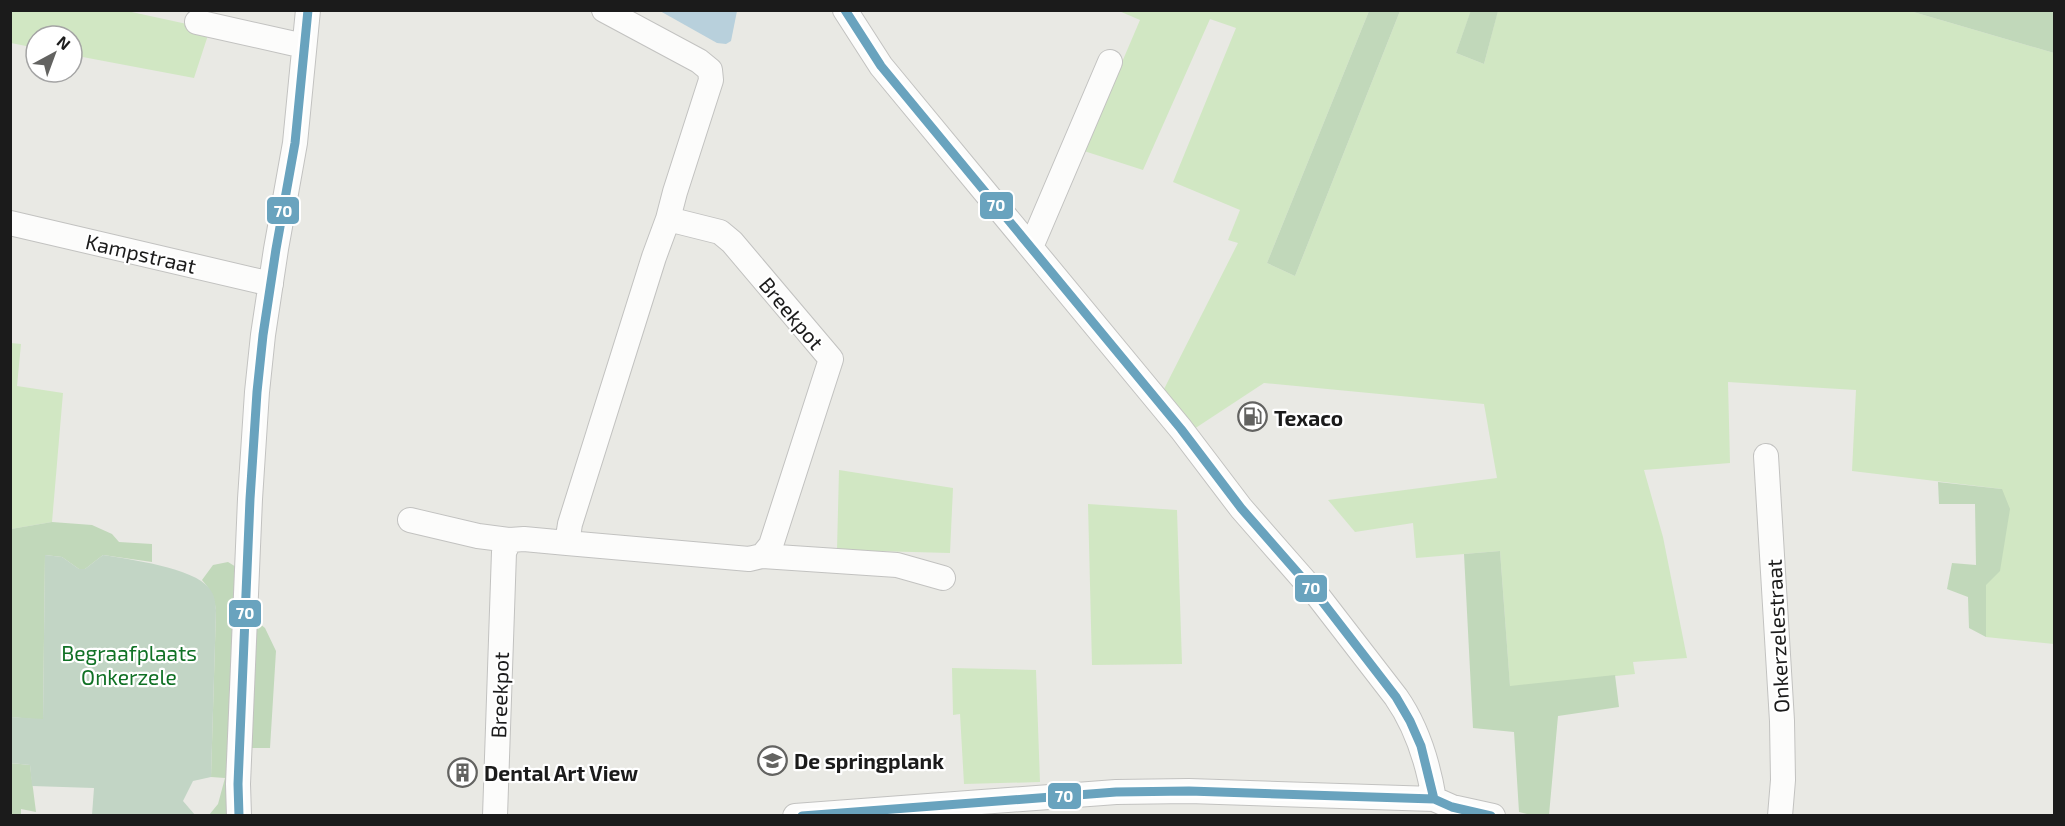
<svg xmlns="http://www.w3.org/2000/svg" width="2065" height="826" viewBox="0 0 2065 826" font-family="'Exo 2',sans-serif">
<rect width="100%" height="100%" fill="#e9e9e4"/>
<path fill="#d1e7c3" d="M 1498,10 L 1910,11 L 2054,53 L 2054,644 L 1986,637 L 1986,585 L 2002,489 L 1852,471 L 1856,390 L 1728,382 L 1730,463 L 1644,470 L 1663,537 L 1687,658 L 1633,662 L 1635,674 L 1510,687 L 1500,551 L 1416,558 L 1413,523 L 1355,532 L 1328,500 L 1497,478 L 1484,404 L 1264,383 L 1194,429 L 1163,391 L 1238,243 L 1228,240 L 1240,210 L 1173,182 L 1236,28 L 1210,19 L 1143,170 L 1084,151 L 1140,20 L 1119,11 L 1369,11 L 1267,263 L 1295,276 L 1400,11 L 1471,11 L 1456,53 L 1484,64 Z
M 10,11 L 127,11 L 210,29 L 194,78 L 72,55 L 72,36 L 36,36 L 36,48 L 11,43 Z
M 11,343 L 21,344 L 17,386 L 63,393 L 52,522 L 11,529 Z
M 839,470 L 953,488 L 950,553 L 837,550 Z
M 1088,504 L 1177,510 L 1182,664 L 1092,665 Z
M 952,668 L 1036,670 L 1040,782 L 964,784 L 960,714 L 953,715 Z"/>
<path fill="#c1d8ba" d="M 1471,10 L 1498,11 L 1484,64 L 1456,53 Z
M 1369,11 L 1400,11 L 1295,276 L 1267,263 Z
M 1910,11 L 2054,11 L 2054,53 Z
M 1938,482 L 2002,489 L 2010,509 L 2000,571 L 1986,585 L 1986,637 L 1969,628 L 1968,597 L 1947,589 L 1952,563 L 1976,565 L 1975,504 L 1939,504 Z
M 52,522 L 92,525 L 112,534 L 119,542 L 152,544 L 152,562 L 103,555 L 85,569 L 79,569 L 62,557 L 45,555 L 43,720 L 11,717 L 11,529 Z
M 1500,551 L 1510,686 L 1615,675 L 1619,707 L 1558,716 L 1549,815 L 1531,815 L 1519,812 L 1514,732 L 1473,728 L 1464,554 Z
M 228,562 L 241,570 L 241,619 L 259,623 L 265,628 L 276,651 L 270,748 L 250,748 L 248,815 L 209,815 L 218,804 L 225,778 L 211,777 L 216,610 C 214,597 211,590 202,580 L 213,565 Z
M 10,763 L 30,765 L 36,812 L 21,809 L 21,815 L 11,815 Z"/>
<path fill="#c2d5c5" d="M 45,555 L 62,557 L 79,569 L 85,569 L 103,555 C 128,559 194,568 209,588 C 215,595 215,602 216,610 L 211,777 L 193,781 L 183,801 L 195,815 L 92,815 L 94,788 L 32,786 L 30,765 L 11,763 L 11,717 L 43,719 Z"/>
<path fill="#b8d0dc" d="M 660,11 L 737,11 L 731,41 L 726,44 L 717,43 Z"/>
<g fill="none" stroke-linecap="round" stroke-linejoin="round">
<defs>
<path id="minor" d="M 845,10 L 881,66 L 1181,429 L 1241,508 L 1318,596 L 1396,697 C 1417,727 1428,763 1434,799
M 197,22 L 304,46
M 10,223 L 271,284
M 1031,247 L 1110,62
M 1766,456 L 1782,721 L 1783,780 L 1780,816
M 410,520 L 478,536 L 510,540
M 567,543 L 749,559 L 762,556 L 771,545 L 831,359 L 732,242 L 720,232 L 668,219
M 762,556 L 897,565 L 943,578
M 239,816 L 238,784 L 250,499 L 257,392 L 263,335 L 276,249 L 295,143 L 308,10
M 495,816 L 504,552 L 510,540 L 524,539 L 567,543 L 570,524 L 654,257 L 668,219 L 675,192 L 711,80 L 710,70 L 699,61 L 604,10
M 795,816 L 1116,792 L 1189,791 L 1434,799 L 1452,807 L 1493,816"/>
</defs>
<use href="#minor" stroke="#c2c2c0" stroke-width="26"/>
<use href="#minor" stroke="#fcfcfb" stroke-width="24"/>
<defs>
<path id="bus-1" d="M 845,10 L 881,66 L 1181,429 L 1241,508 L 1318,596 L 1396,697 L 1410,721 L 1421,746 L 1434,799
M 239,816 L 238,784 L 250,499 L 257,392 L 263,335 L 276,249 L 295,143 L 308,10
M 802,816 L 1116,792 L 1189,791 L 1434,799 L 1452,807 L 1491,816"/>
</defs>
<use href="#bus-1" stroke="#fff" stroke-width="14"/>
<use href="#bus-1" stroke="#69a3be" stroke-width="9"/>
</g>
<defs>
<symbol id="fuel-ring" viewBox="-11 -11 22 22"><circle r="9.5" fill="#fff" stroke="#636361" stroke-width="1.5"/><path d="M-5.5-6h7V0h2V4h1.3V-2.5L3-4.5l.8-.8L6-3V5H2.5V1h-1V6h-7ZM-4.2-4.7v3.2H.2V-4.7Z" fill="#636361"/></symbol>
<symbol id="school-ring" viewBox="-11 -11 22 22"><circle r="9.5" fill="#fff" stroke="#636361" stroke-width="1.5"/><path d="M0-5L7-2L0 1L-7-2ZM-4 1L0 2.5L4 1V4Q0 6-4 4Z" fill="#636361"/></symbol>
<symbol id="building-ring" viewBox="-11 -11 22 22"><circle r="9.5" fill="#fff" stroke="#636361" stroke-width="1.5"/><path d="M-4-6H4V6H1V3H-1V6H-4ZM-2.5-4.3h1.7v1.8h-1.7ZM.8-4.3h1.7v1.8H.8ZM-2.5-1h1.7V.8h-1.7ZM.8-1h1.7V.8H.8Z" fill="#636361"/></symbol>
</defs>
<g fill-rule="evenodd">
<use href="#fuel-ring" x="1236" y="400" width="33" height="33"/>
<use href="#school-ring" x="756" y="744" width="33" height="33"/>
<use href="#building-ring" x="446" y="756" width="33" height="33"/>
</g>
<g text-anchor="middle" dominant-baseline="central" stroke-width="4.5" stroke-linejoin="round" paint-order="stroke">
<g font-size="21" fill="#1b1b1b" stroke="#fff">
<text transform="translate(141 253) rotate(13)">Kampstraat</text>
<text transform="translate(792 313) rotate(50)">Breekpot</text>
<text transform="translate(1777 636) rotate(-93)">Onkerzelestraat</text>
<text transform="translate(499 695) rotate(-88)">Breekpot</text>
</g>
<g font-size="21" font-weight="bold" fill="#1b1b1b" stroke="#fff" text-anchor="start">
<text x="1274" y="417">Texaco</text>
<text x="794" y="760">De springplank</text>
<text x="484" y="772">Dental Art View</text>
</g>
<g font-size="21" fill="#107125" stroke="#fff">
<text x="129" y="652">Begraafplaats<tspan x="129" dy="24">Onkerzele</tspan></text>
</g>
</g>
<g stroke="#fff" stroke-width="2">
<rect x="979" y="191" width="35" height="29" rx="6" fill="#69a3be"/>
<rect x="266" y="196" width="34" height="29" rx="6" fill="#69a3be"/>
<rect x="1294" y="574" width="34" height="29" rx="6" fill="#69a3be"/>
<rect x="228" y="599" width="34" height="29" rx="6" fill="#69a3be"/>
<rect x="1047" y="782" width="35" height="28" rx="6" fill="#69a3be"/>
</g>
<g font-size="16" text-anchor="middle" font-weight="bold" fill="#fff">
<text x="996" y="211">70</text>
<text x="283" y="217">70</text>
<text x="1311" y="594">70</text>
<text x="245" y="619">70</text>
<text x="1064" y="802">70</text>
</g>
<rect width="2065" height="826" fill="none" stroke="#1b1b1b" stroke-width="24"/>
<g transform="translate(54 54) rotate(41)"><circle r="28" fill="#ffffff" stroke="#a4a4a4" stroke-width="1.5"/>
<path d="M0-4.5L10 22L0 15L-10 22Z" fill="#636361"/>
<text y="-9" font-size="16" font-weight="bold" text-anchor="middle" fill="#1b1b1b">N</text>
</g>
</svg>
